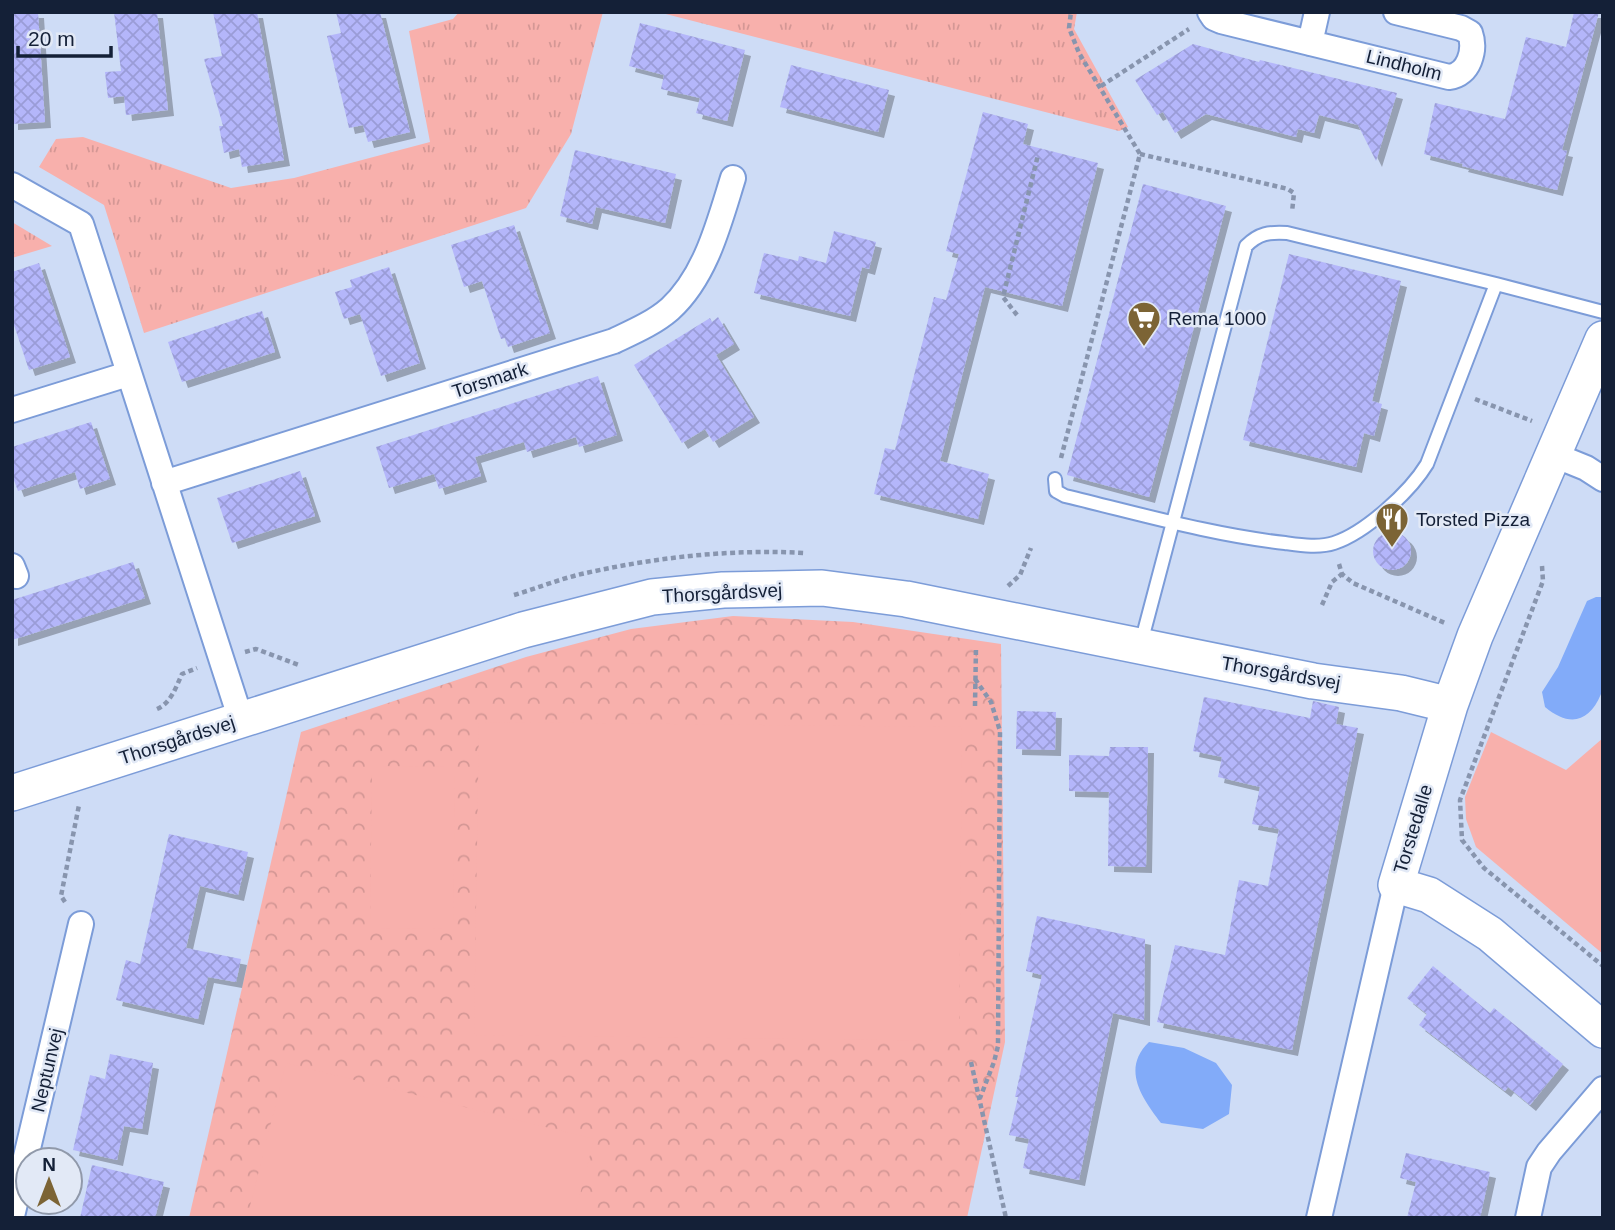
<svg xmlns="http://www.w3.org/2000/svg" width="1615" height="1230" viewBox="0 0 1615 1230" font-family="Helvetica,sans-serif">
<defs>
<pattern id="grass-tufts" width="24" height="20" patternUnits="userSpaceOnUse" patternTransform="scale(1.75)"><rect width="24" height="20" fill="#f8b0ac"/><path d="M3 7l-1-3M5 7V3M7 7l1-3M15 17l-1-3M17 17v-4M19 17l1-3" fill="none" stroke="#d49795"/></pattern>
<pattern id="forest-crowns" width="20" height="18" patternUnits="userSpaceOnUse" patternTransform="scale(1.75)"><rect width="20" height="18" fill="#f8b0ac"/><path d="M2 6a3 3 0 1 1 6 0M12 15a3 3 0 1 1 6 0" fill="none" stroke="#d49795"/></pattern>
<pattern id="building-cross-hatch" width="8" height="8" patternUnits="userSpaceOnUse" patternTransform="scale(1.75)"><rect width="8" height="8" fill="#b4b6fa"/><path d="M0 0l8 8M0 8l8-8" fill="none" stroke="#9a9cd7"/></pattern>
<filter id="shadow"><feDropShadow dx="6" dy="6" stdDeviation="0" flood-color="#0004"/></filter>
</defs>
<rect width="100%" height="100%" fill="#cedcf6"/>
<path fill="url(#grass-tufts)" d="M 459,12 L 603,12 L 571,134 L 526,208 L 144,333 L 104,205 L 39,167 L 56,139 L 83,137 L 231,188 L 294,178 L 430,142 L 409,31 L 453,19 Z
M 658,12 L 1077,12 L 1074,29 L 1128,127 L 1119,131 Z
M 12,222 L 52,246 L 12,258 Z"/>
<path fill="url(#forest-crowns)" d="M 733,616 L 853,622 L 1001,644 L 1005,1042 L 967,1218 L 189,1218 L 301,732 L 526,657 L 631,629 Z"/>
<path fill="#f8b0ac" d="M 479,722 L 962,727 L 959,1041 L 474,1035 Z
M 1491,732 L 1566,770 L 1603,738 L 1603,954 L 1476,847 L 1466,819 L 1465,797 Z
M 372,766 L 455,767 L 453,929 L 370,928 Z
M 286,1063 L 594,1139 L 574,1218 L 247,1218 Z"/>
<path fill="#82abf9" d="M 1596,597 L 1603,597 L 1601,694 C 1589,723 1569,727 1545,707 L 1542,692 L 1558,667 L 1587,601 Z
M 1149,1042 L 1184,1048 L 1216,1063 L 1232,1085 L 1229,1114 L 1203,1129 L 1161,1123 C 1142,1098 1121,1069 1149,1042 Z"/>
<path fill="url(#building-cross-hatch)" filter="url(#shadow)" d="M 12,12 L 38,12 L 45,122 L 12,124 Z
M 114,12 L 157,12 L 168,110 L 126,115 L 124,96 L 108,98 L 105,72 L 121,71 Z
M 213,12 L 257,12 L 284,160 L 242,167 L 239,149 L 224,153 L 219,126 L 223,126 L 204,59 L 222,56 Z
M 336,12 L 380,12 L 410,132 L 368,142 L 363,125 L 349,128 L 327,36 L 341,33 Z
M 1574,12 L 1599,12 L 1562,150 L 1567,151 L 1557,190 L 1462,166 L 1463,164 L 1424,154 L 1435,103 L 1505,119 L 1526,37 L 1566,47 Z
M 640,23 L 745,50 L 727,121 L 696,113 L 700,98 L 661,89 L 664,75 L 629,66 Z
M 1193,44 L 1259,62 L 1260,60 L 1397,93 L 1376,161 L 1358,125 L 1319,115 L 1314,133 L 1298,129 L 1296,137 L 1206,114 L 1175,133 L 1163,112 L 1157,115 L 1135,80 Z
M 791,65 L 889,90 L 878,132 L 780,107 Z
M 983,112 L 1028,124 L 1023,144 L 1098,163 L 1062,306 L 985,287 L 940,461 L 989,474 L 978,519 L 874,494 L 885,448 L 895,450 L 934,297 L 946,300 L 959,254 L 946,251 Z
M 575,150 L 676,174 L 665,223 L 596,207 L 592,224 L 560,216 Z
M 1143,184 L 1226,206 L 1149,497 L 1067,475 Z
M 514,225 L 550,333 L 508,347 L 505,338 L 501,339 L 482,281 L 464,287 L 451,245 Z
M 834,231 L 876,242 L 869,269 L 862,267 L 850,316 L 754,293 L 764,253 L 798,261 L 799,256 L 826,263 Z
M 1289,254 L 1401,281 L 1372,401 L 1382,404 L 1374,436 L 1364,433 L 1356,467 L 1243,440 Z
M 39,263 L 70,357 L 29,370 L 12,319 L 12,272 Z
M 389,267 L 420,363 L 381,376 L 360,314 L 344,319 L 335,292 L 352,287 L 350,280 Z
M 262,311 L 275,352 L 182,382 L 168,342 Z
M 718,317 L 734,344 L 716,355 L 754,417 L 713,442 L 705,429 L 682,443 L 634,365 L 710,318 L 712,322 Z
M 598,376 L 617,435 L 579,447 L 576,437 L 527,452 L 524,442 L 475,457 L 481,476 L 439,489 L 434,474 L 389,488 L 376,447 Z
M 91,422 L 110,479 L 80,489 L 75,472 L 18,491 L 12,475 L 12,447 Z
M 300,471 L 315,516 L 232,543 L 217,498 Z
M1373 551a19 19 0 1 1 38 0a19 19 0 1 1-38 0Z
M 133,562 L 145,598 L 12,640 L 12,600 Z
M 1204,697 L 1310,718 L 1313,701 L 1339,707 L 1336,724 L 1358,728 L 1292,1050 L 1157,1022 L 1175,945 L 1225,955 L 1239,880 L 1268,886 L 1279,829 L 1252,824 L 1260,787 L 1218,777 L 1222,757 L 1193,751 Z
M 1017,711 L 1056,712 L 1055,750 L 1016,749 Z
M 1110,747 L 1148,747 L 1146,867 L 1108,866 L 1109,792 L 1069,791 L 1069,755 L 1109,756 Z
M 169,834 L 248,852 L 238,895 L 200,886 L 186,948 L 241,959 L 236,982 L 208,977 L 198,1019 L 116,1000 L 126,960 L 140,964 Z
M 1037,916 L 1145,939 L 1144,1020 L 1113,1013 L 1079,1180 L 1023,1168 L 1029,1139 L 1009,1135 L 1018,1097 L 1015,1097 L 1042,975 L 1026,971 Z
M 1433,966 L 1490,1013 L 1494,1008 L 1563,1064 L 1530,1105 L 1508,1087 L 1505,1091 L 1419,1025 L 1427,1014 L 1407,998 Z
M 110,1054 L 153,1063 L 142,1129 L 124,1126 L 117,1160 L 73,1150 L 90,1075 L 105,1079 Z
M 1406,1153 L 1490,1172 L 1480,1218 L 1407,1218 L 1416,1182 L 1400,1178 Z
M 92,1165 L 164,1182 L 155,1218 L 80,1218 Z"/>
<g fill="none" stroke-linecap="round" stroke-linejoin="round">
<defs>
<path id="lane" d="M 1055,479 L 1056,491 L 1065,496 C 1137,513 1211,535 1285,543 C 1300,545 1319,548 1334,543 C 1365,533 1410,492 1427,464 L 1496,284 L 1603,312
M 1141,643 L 1246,246 C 1259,233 1269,232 1287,233 L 1496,284"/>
<path id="street" d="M 1210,12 L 1214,18 L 1221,21 L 1449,77 C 1469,75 1476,50 1470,33 L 1461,28 L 1396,12
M 1310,43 L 1317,12
M 12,185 L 81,224 L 241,720
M 12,410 L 128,374
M 1554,455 L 1586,468 L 1603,479
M 164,483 L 614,341 C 633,332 654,323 670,309 C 706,276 719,223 733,178
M 12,566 L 16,576
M 12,1216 L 81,924
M 1319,1218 L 1396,885
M 1528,1218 L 1539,1167 L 1549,1152 L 1603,1089"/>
<path id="secondary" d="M 1603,339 L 1475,636 L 1450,705 L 1396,885 L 1429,895 L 1490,934 L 1603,1030
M 12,793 L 523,630 L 652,597 L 723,590 L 822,588 L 906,599 L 1313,681 L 1401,693 L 1450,705"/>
</defs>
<use href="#lane" stroke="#7c9cd8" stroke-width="16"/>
<use href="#street" stroke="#7c9cd8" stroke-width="28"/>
<use href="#secondary" stroke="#7c9cd8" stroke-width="38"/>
<path stroke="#8895ae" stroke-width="4.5" stroke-dasharray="5 3.5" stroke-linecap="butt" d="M 1101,86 L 1189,29
M 1140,154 L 1288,189 L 1294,193 L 1292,212
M 1017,315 L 1003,297 L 1038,155
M 1475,399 L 1532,421
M 1061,458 L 1140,154 L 1079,53 L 1069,28 L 1071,12
M 1339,564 L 1342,574 L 1353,583 L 1445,623
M 1542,566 L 1543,581 L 1460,800 L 1462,840 L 1484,868 L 1603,966
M 1008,586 L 1020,575 L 1031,548
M 514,595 C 538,588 562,578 586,573 C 658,557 731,549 805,553
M 1322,605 L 1332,582 L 1342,574
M 245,652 L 256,649 L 299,665
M 975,679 L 991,702 L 1000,731 L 998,1046 L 994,1062 L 980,1098
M 975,706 L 976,647
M 157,709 C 171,703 176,687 182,674 L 197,668
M 65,902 L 61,896 L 79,805
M 971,1062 L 1006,1218"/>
<use href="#lane" stroke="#fff" stroke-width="12"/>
<use href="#street" stroke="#fff" stroke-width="24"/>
<use href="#secondary" stroke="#fff" stroke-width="35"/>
</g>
<defs>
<symbol id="supermarket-pin" viewBox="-11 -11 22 30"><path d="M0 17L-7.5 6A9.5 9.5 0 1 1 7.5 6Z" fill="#7c6435" stroke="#e2e9f6"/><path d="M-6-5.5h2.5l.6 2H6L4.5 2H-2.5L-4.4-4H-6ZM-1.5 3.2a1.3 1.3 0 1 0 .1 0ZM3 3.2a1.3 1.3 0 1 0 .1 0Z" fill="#fff"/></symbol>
<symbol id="restaurant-pin" viewBox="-11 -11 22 30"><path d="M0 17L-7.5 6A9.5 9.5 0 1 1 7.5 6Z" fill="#7c6435" stroke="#e2e9f6"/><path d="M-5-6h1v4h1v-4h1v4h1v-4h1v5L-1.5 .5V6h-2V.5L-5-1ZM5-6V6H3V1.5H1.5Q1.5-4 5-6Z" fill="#fff"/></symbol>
</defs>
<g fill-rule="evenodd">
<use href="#supermarket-pin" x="1125" y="299" width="38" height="52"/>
<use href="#restaurant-pin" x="1373" y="500" width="38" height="52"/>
</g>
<g text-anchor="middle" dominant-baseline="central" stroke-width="5" stroke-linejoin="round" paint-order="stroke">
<g font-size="19" fill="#142037" stroke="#e2e9f6">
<text transform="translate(1404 65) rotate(14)">Lindholm</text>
<text transform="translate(490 380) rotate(-18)">Torsmark</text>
<text transform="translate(722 593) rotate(-3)">Thorsgårdsvej</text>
<text transform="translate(1281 673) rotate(10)">Thorsgårdsvej</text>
<text transform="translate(177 740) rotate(-18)">Thorsgårdsvej</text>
<text transform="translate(1413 829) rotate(-73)">Torstedalle</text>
<text transform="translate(47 1070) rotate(-77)">Neptunvej</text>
</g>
<g font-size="19" fill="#142037" stroke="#e2e9f6" text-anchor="start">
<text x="1168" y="318">Rema 1000</text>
<text x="1416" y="519">Torsted Pizza</text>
</g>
</g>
<rect width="1615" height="1230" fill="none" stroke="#142037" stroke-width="28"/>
<g transform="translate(49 1181)"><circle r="33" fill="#e2e9f6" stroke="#9099aa" stroke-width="2"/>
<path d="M0-5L12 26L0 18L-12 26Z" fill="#7c6435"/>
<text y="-10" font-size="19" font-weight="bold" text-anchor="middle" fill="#142037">N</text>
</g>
<path d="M18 46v10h93v-10" fill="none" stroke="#142037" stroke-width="3.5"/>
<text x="28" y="46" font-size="21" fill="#142037" stroke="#e2e9f6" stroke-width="5" paint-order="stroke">20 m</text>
</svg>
